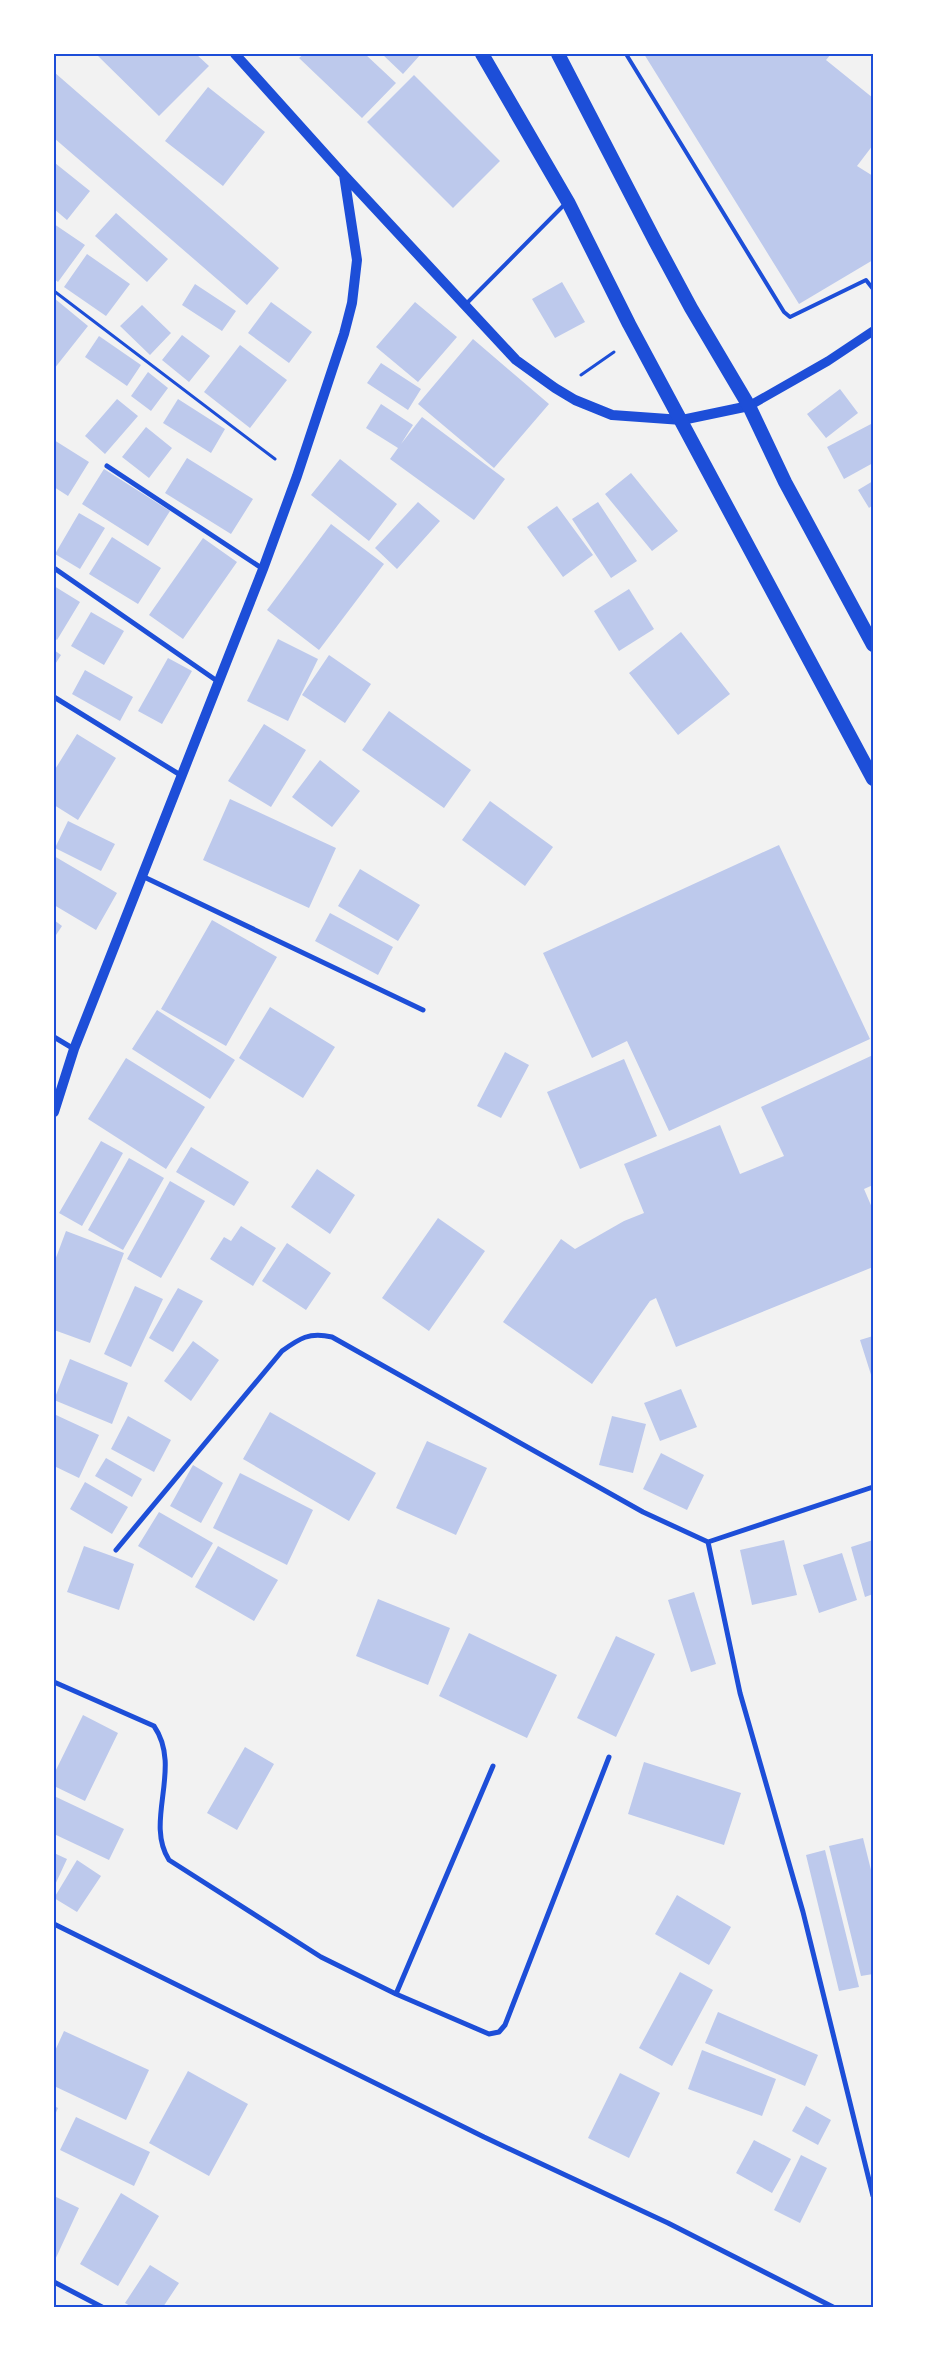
<svg xmlns="http://www.w3.org/2000/svg" width="927" height="2361" viewBox="0 0 927 2361" font-family="'Public Sans',sans-serif">
<rect width="100%" height="100%" fill="#f2f2f2"/>
<path fill="#bdc9ec" d="M 99,54 L 196,54 L 209,66 L 159,116 L 97,55 Z
M 304,54 L 365,54 L 396,83 L 362,118 L 299,58 Z
M 382,54 L 421,54 L 403,74 Z
M 644,54 L 831,54 L 826,60 L 873,98 L 873,145 L 857,166 L 873,176 L 873,260 L 799,304 Z
M 54,72 L 279,268 L 247,305 L 54,138 Z
M 414,75 L 500,161 L 453,208 L 367,122 Z
M 208,87 L 265,132 L 223,186 L 165,141 Z
M 55,163 L 90,191 L 67,220 L 54,209 Z
M 116,213 L 168,259 L 147,282 L 95,236 Z
M 54,224 L 85,245 L 58,282 L 54,279 Z
M 87,254 L 130,284 L 106,316 L 64,287 Z
M 562,282 L 585,322 L 555,338 L 532,299 Z
M 195,284 L 236,311 L 222,331 L 182,305 Z
M 54,298 L 88,326 L 54,369 Z
M 271,302 L 312,332 L 289,363 L 248,333 Z
M 415,302 L 457,337 L 418,382 L 376,347 Z
M 142,305 L 171,333 L 150,355 L 120,326 Z
M 182,335 L 210,356 L 189,382 L 162,360 Z
M 99,336 L 141,365 L 127,386 L 85,357 Z
M 473,339 L 549,404 L 494,468 L 418,404 Z
M 240,345 L 287,380 L 250,428 L 204,392 Z
M 381,363 L 421,389 L 408,410 L 367,383 Z
M 148,372 L 168,388 L 151,411 L 131,396 Z
M 840,389 L 858,413 L 826,438 L 807,414 Z
M 117,399 L 138,416 L 105,454 L 85,436 Z
M 178,399 L 225,429 L 211,453 L 163,423 Z
M 381,404 L 413,425 L 401,444 L 422,417 L 505,479 L 474,520 L 390,459 L 398,448 L 366,428 Z
M 871,424 L 873,428 L 873,463 L 844,479 L 827,447 Z
M 146,427 L 172,448 L 149,478 L 122,457 Z
M 54,440 L 89,462 L 68,496 L 54,487 Z
M 187,458 L 253,499 L 231,534 L 165,493 Z
M 340,459 L 397,504 L 369,541 L 311,495 Z
M 104,469 L 170,511 L 148,546 L 82,504 Z
M 631,473 L 678,531 L 652,551 L 605,494 Z
M 873,481 L 873,505 L 869,508 L 858,490 Z
M 418,502 L 440,521 L 397,569 L 375,548 Z
M 598,502 L 637,561 L 611,578 L 572,519 Z
M 557,506 L 593,555 L 563,577 L 527,527 Z
M 79,513 L 105,528 L 80,569 L 55,554 Z
M 331,524 L 384,564 L 319,650 L 267,610 Z
M 112,537 L 161,568 L 138,604 L 89,574 Z
M 203,538 L 237,562 L 183,639 L 149,615 Z
M 54,586 L 80,602 L 57,640 L 54,638 Z
M 629,589 L 654,629 L 619,651 L 594,611 Z
M 91,612 L 124,631 L 104,665 L 71,646 Z
M 681,632 L 730,694 L 678,735 L 629,673 Z
M 278,639 L 318,659 L 288,721 L 247,701 Z
M 54,650 L 61,655 L 54,666 Z
M 329,655 L 371,684 L 345,723 L 302,695 Z
M 168,658 L 192,671 L 162,724 L 138,711 Z
M 85,670 L 133,697 L 120,721 L 72,694 Z
M 389,711 L 471,770 L 444,808 L 362,750 Z
M 264,724 L 306,750 L 271,807 L 228,781 Z
M 77,734 L 116,758 L 78,820 L 54,805 L 54,771 Z
M 320,760 L 360,791 L 332,827 L 292,797 Z
M 230,799 L 336,848 L 309,908 L 203,860 Z
M 490,801 L 553,847 L 525,886 L 462,840 Z
M 68,821 L 115,844 L 101,871 L 55,848 Z
M 779,845 L 870,1039 L 669,1131 L 627,1041 L 592,1058 L 543,953 Z
M 54,856 L 117,893 L 96,930 L 54,905 Z
M 360,869 L 420,905 L 398,941 L 338,906 Z
M 330,913 L 393,947 L 378,975 L 315,941 Z
M 54,920 L 62,926 L 54,938 Z
M 212,920 L 277,957 L 226,1046 L 161,1009 Z
M 270,1007 L 335,1047 L 303,1098 L 239,1058 Z
M 157,1010 L 235,1060 L 210,1099 L 132,1049 Z
M 505,1052 L 529,1065 L 501,1118 L 477,1106 Z
M 873,1055 L 873,1185 L 864,1189 L 873,1210 L 873,1267 L 676,1347 L 656,1298 L 650,1301 L 592,1384 L 503,1322 L 561,1239 L 575,1249 L 624,1221 L 644,1213 L 624,1164 L 720,1125 L 740,1174 L 784,1156 L 761,1107 Z
M 126,1058 L 205,1107 L 166,1169 L 88,1119 Z
M 624,1059 L 657,1136 L 580,1169 L 547,1092 Z
M 101,1141 L 123,1153 L 82,1226 L 59,1213 Z
M 191,1147 L 249,1182 L 234,1206 L 176,1172 Z
M 129,1158 L 164,1178 L 123,1250 L 88,1230 Z
M 317,1169 L 355,1195 L 330,1234 L 291,1207 Z
M 170,1181 L 205,1201 L 161,1278 L 127,1259 Z
M 438,1218 L 485,1251 L 429,1331 L 382,1298 Z
M 241,1226 L 276,1248 L 253,1286 L 210,1259 L 224,1237 L 231,1241 Z
M 66,1231 L 124,1253 L 90,1343 L 54,1330 L 54,1263 Z
M 287,1243 L 331,1273 L 306,1310 L 262,1281 Z
M 135,1286 L 163,1299 L 131,1367 L 104,1354 Z
M 178,1288 L 203,1301 L 173,1352 L 149,1338 Z
M 873,1336 L 873,1381 L 860,1340 Z
M 193,1341 L 219,1360 L 191,1401 L 164,1381 Z
M 70,1359 L 128,1383 L 112,1424 L 54,1400 Z
M 681,1389 L 697,1427 L 660,1441 L 644,1403 Z
M 270,1412 L 376,1473 L 349,1521 L 243,1459 Z
M 56,1415 L 99,1435 L 79,1478 L 54,1466 L 54,1421 Z
M 128,1416 L 171,1440 L 154,1472 L 111,1449 Z
M 612,1416 L 646,1424 L 633,1473 L 599,1465 Z
M 427,1441 L 487,1468 L 456,1535 L 396,1508 Z
M 661,1453 L 704,1475 L 687,1510 L 643,1489 Z
M 106,1458 L 142,1479 L 132,1497 L 95,1476 Z
M 193,1465 L 223,1483 L 201,1523 L 170,1506 Z
M 240,1473 L 313,1510 L 287,1565 L 213,1528 Z
M 85,1482 L 128,1507 L 112,1534 L 70,1509 Z
M 159,1512 L 213,1543 L 192,1578 L 138,1546 Z
M 784,1540 L 797,1595 L 752,1605 L 740,1550 Z
M 873,1540 L 873,1594 L 865,1597 L 851,1547 Z
M 84,1546 L 134,1564 L 119,1610 L 67,1592 Z
M 218,1546 L 278,1580 L 254,1621 L 195,1587 Z
M 842,1553 L 857,1600 L 819,1613 L 803,1565 Z
M 694,1592 L 716,1664 L 691,1672 L 668,1600 Z
M 378,1599 L 450,1628 L 428,1685 L 356,1656 Z
M 469,1633 L 557,1675 L 527,1738 L 439,1696 Z
M 616,1636 L 655,1654 L 616,1737 L 577,1718 Z
M 83,1715 L 118,1733 L 85,1801 L 54,1786 L 54,1774 Z
M 245,1747 L 274,1764 L 237,1830 L 207,1813 Z
M 644,1762 L 741,1793 L 724,1845 L 628,1814 Z
M 54,1796 L 124,1829 L 109,1860 L 54,1834 Z
M 863,1838 L 873,1878 L 873,1974 L 861,1976 L 829,1846 Z
M 825,1850 L 859,1987 L 839,1991 L 806,1855 Z
M 54,1853 L 67,1859 L 54,1887 Z
M 77,1860 L 101,1876 L 77,1912 L 54,1898 Z
M 677,1895 L 731,1927 L 709,1965 L 655,1934 Z
M 680,1972 L 713,1990 L 672,2066 L 639,2048 Z
M 718,2012 L 818,2055 L 805,2086 L 705,2043 Z
M 64,2031 L 149,2070 L 126,2120 L 54,2086 L 54,2053 Z
M 702,2050 L 776,2079 L 762,2116 L 688,2089 Z
M 188,2071 L 248,2104 L 209,2176 L 149,2143 Z
M 620,2073 L 660,2093 L 629,2158 L 588,2138 Z
M 54,2106 L 58,2108 L 54,2117 Z
M 806,2106 L 831,2120 L 818,2145 L 792,2131 Z
M 76,2117 L 150,2152 L 134,2186 L 60,2150 Z
M 754,2140 L 791,2159 L 772,2193 L 736,2173 Z
M 801,2155 L 827,2168 L 800,2223 L 774,2210 Z
M 121,2193 L 159,2216 L 118,2286 L 80,2264 Z
M 54,2196 L 79,2208 L 54,2262 Z
M 150,2265 L 179,2283 L 163,2307 L 132,2307 L 125,2303 Z"/>
<g fill="none" stroke-linecap="round" stroke-linejoin="round">
<path stroke="#1d4ed8" stroke-width="3" d="M 54,291 L 275,459
M 581,375 L 614,352"/>
<path stroke="#1d4ed8" stroke-width="4" d="M 626,54 L 784,312 L 790,317 L 866,280 L 873,289
M 466,304 L 565,204"/>
<path stroke="#1d4ed8" stroke-width="5" d="M 107,466 L 263,569
M 54,568 L 220,683
M 54,697 L 182,776
M 142,876 L 423,1010
M 54,1037 L 74,1049
M 708,1542 L 740,1693 L 803,1912 L 873,2196
M 116,1550 L 282,1351 C 300,1338 309,1332 332,1337 L 643,1512 L 708,1542 L 873,1487
M 54,1682 L 154,1726 C 183,1768 144,1821 169,1860 L 321,1957 L 396,1994 L 489,2034 L 499,2032 L 505,2025 L 609,1757
M 54,1924 L 484,2137 L 668,2223 L 833,2307
M 396,1994 L 493,1766
M 54,2282 L 102,2307"/>
<path stroke="#1d4ed8" stroke-width="9" d="M 749,406 L 828,361 L 873,331"/>
<path stroke="#1d4ed8" stroke-width="10" d="M 235,54 L 344,175 L 516,360 L 555,388 L 575,400 L 612,415 L 682,420 L 749,406
M 54,1112 L 74,1049 L 263,569 L 297,476 L 344,334 L 352,303 L 357,260 L 344,175"/>
<path stroke="#1d4ed8" stroke-width="14" d="M 482,54 L 568,202 L 629,324 L 873,779
M 558,54 L 655,241 L 691,308 L 749,406 L 785,482 L 873,645"/>
</g>
<rect width="927" height="2361" fill="none" stroke="#ffffff" stroke-width="110"/>
<rect x="55" y="55" width="817" height="2251" fill="none" stroke="#1d4ed8" stroke-width="2"/>
</svg>
